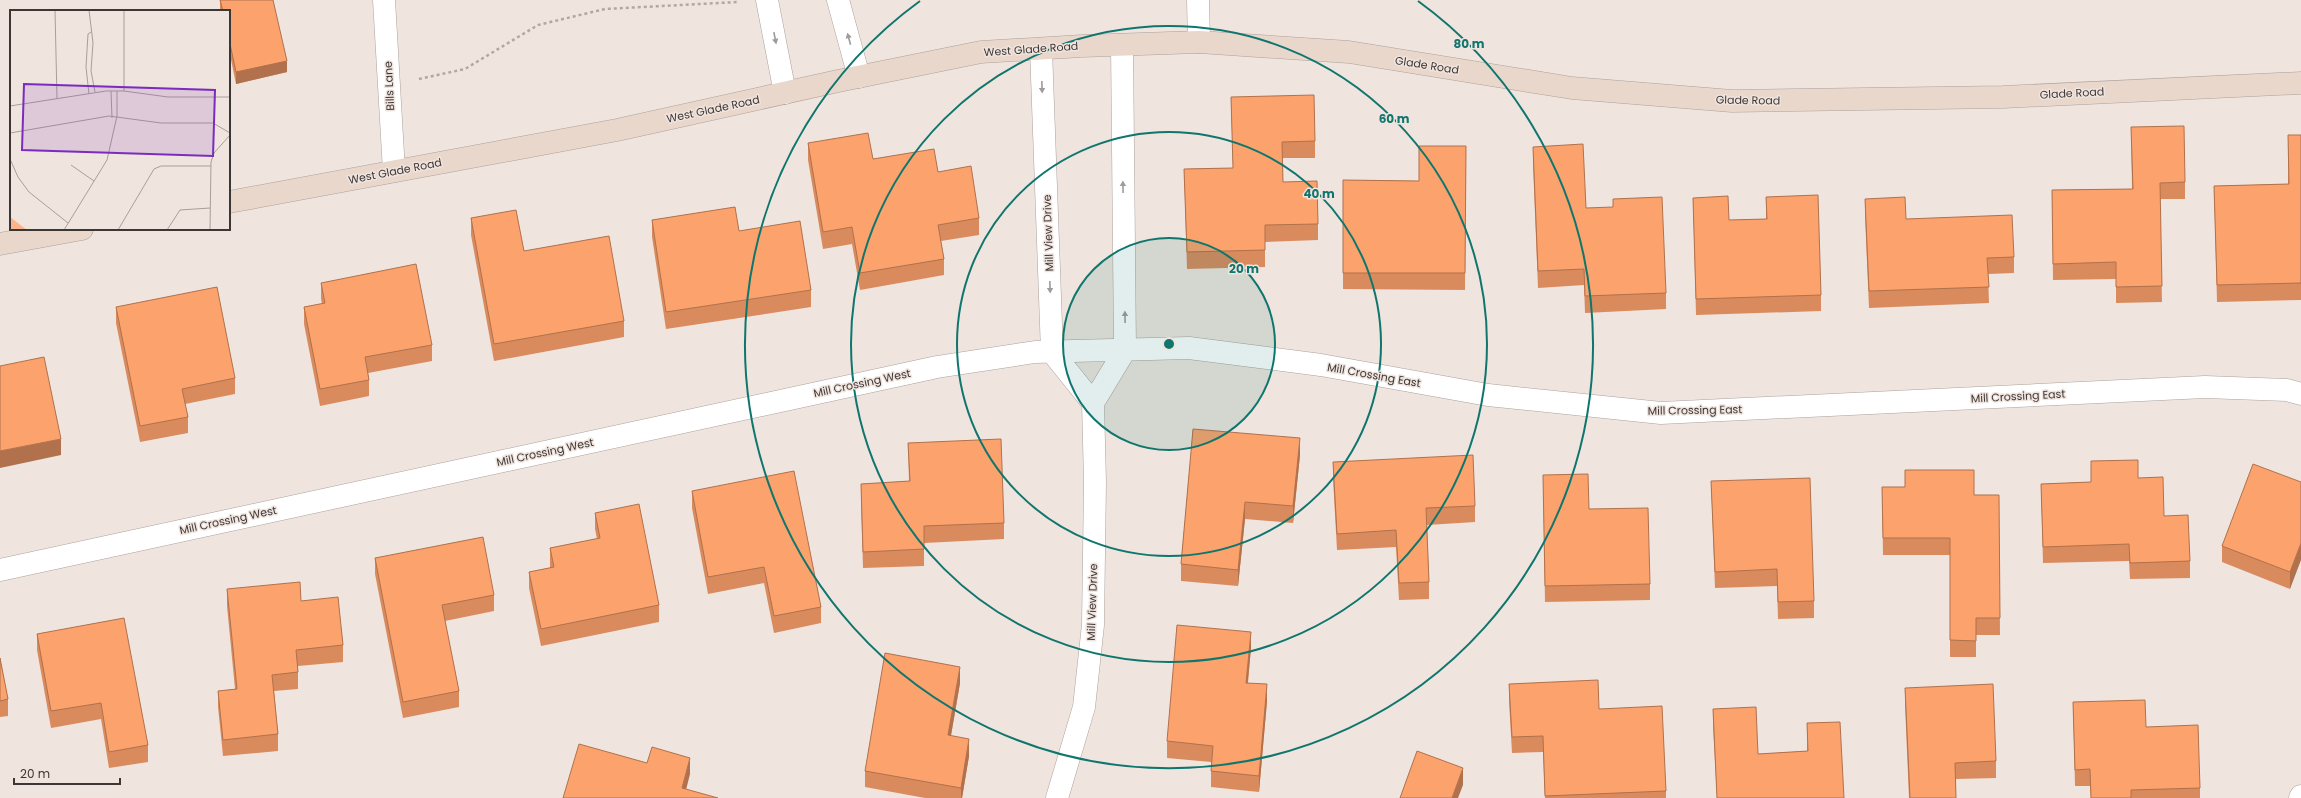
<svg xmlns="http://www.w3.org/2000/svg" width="2301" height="798" viewBox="0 0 2301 798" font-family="Poppins,sans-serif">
<rect width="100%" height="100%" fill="#f0e4de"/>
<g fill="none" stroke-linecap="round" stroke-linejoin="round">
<defs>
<path id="street" d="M 384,0 L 394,171
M 767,0 L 785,93
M 838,0 L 859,77
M 1198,0 L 1199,42
M 1041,49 L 1052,352 L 1093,403
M 0,570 L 937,367 L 1035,352 L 1189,348 L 1321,365 L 1488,395 L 1661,413 L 2205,387 L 2287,390 L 2301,394
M 1057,798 L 1084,707 L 1093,625 L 1095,482 L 1093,403 L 1125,350 L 1122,45
M 2300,798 L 2301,796"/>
<path id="secondary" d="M 229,202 L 617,130 L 838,81 L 981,52 L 1082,46 L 1199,42 L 1349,52 L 1572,88 L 1732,101 L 2003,97 L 2301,83
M 0,244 L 82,229"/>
</defs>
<use href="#street" stroke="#aca19b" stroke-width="23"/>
<use href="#secondary" stroke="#aca19b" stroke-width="23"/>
<path stroke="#b1a8a3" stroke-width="2.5" stroke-dasharray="3 3" stroke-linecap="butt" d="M 419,79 L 465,69 L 538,25 L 605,9 L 738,2"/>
<use href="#street" stroke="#fff" stroke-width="22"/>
<use href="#secondary" stroke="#e9d7cc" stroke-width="22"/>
</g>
<path fill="#d98b5e" d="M 220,0 L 273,0 L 287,72 L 236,84 L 229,50 L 229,11 L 220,11 Z
M 1231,97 L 1315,141 L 1315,158 L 1283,158 L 1283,182 L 1318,224 L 1318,240 L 1265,242 L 1265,267 L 1187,269 L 1184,169 L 1233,168 Z
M 2131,127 L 2185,182 L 2185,199 L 2160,199 L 2162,302 L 2116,303 L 2116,279 L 2053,280 L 2052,190 L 2132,189 Z
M 2288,135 L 2301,135 L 2301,300 L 2217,302 L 2214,186 L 2288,184 Z
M 808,143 L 873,159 L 938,172 L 979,218 L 979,235 L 941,241 L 944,259 L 944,275 L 860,290 L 852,244 L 823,249 L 808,160 Z
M 1466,146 L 1465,290 L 1343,289 L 1343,180 L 1419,181 Z
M 1533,147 L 1586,208 L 1666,293 L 1666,309 L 1585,313 L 1584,285 L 1538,288 L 1533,163 Z
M 1766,197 L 1821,295 L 1821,311 L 1696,315 L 1693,198 L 1729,220 L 1766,219 Z
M 1865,199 L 1906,219 L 2014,257 L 2014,273 L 1988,274 L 1989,303 L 1869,308 L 1865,215 Z
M 471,218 L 524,251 L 624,321 L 624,337 L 494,361 L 471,235 Z
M 652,220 L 739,231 L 811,290 L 811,307 L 666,329 L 652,237 Z
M 321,283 L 432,345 L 432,361 L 368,373 L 369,380 L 369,396 L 320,406 L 304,324 L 304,307 L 322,304 L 321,299 Z
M 116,307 L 235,378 L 235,394 L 185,404 L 188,417 L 188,433 L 140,442 L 116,323 Z
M 1193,429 L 1300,455 L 1293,523 L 1245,519 L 1238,586 L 1181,581 L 1181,564 Z
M 908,443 L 1004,523 L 1004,539 L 924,543 L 924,566 L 863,568 L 861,500 L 861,484 L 909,481 Z
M 2091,461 L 2138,478 L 2164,516 L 2190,561 L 2190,578 L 2130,579 L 2129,561 L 2043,563 L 2041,484 L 2091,482 Z
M 1333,462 L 1475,506 L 1475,522 L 1427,525 L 1429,582 L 1429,599 L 1399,600 L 1396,547 L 1337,550 L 1333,478 Z
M 1543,475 L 1589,509 L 1650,584 L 1650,600 L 1545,602 Z
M 1711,481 L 1814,601 L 1814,618 L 1778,619 L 1777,586 L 1715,588 Z
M 2301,482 L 2290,589 L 2222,562 L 2222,546 Z
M 1882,487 L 1974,495 L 1999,495 L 2000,635 L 1976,635 L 1976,657 L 1950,657 L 1950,555 L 1883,555 Z
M 692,491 L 821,607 L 821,623 L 774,633 L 764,583 L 708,594 L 692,508 Z
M 595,513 L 659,605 L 659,622 L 541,646 L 529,588 L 529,572 L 550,568 L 550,548 L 597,539 L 595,529 Z
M 375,558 L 494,595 L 494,611 L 445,621 L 459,691 L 459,707 L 403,718 L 375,574 Z
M 227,589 L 301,601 L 343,645 L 343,662 L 298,666 L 298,689 L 274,691 L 278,734 L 278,751 L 223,756 L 218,707 L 218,691 L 235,689 L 227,606 Z
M 37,634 L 148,745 L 148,762 L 109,768 L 101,719 L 51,728 L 37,650 Z
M 1251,648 L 1248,683 L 1267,701 L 1259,792 L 1211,787 L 1211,762 L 1167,758 L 1167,741 Z
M 0,658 L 8,699 L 8,716 L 0,717 Z
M 960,683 L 951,736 L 969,756 L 962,798 L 925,798 L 865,787 L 865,771 Z
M 1509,684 L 1599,709 L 1666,791 L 1666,798 L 1545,798 L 1543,752 L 1512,753 L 1509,701 Z
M 1905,688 L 1996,761 L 1996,778 L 1956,779 L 1956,798 L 1909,798 L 1905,704 Z
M 2073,702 L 2146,727 L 2200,788 L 2200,798 L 2091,798 L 2090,786 L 2075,786 Z
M 1713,709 L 1758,754 L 1807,751 L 1807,723 L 1844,798 L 1717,798 L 1713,726 Z"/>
<path fill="#b0714c" d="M 287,61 L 287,72 L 236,84 L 236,72 Z
M 1300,438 L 1300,455 L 1293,523 L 1293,506 Z
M 61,439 L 61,455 L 0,468 L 0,451 Z
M 1245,502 L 1245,519 L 1238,586 L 1238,570 Z
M 2301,543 L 2301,560 L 2290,589 L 2290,572 Z
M 1251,632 L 1251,648 L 1246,699 L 1246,683 Z
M 960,667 L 960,683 L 948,752 L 948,735 Z
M 1267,684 L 1267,701 L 1259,792 L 1259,776 Z
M 969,739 L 969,756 L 962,798 L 961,798 L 961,788 Z
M 690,758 L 690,774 L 684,798 L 682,788 Z
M 1463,768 L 1463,785 L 1458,798 L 1452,798 Z"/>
<path fill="#fca26d" stroke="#b0714c" d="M 220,0 L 273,0 L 287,61 L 236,72 L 229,39 L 229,11 L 223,11 Z
M 1314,95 L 1315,141 L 1282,142 L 1283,182 L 1317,181 L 1318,224 L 1265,225 L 1265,250 L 1187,252 L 1184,169 L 1233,168 L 1231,97 Z
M 2184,126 L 2185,182 L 2160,183 L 2162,286 L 2116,287 L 2116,262 L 2053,264 L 2052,190 L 2133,189 L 2131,127 Z
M 868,133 L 873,159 L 934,149 L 938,172 L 971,166 L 979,218 L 938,225 L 944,259 L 860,273 L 852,227 L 823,232 L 808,143 Z
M 2288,135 L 2301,135 L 2301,283 L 2217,285 L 2214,186 L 2289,184 Z
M 1583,144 L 1586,208 L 1613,207 L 1613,199 L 1662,197 L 1666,293 L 1585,296 L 1584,269 L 1538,271 L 1533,147 Z
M 1419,146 L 1466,146 L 1465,273 L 1343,273 L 1343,180 L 1419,181 Z
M 1818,195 L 1821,295 L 1696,299 L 1693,198 L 1728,196 L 1729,220 L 1767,219 L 1766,197 Z
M 1905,197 L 1906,219 L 2012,215 L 2014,257 L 1987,258 L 1989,287 L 1869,291 L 1865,199 Z
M 735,207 L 739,231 L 800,221 L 811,290 L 666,312 L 652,220 Z
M 516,210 L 524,251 L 609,236 L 624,321 L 494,344 L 471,218 Z
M 416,264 L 432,345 L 365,357 L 369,380 L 320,389 L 304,307 L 325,303 L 321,283 Z
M 217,287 L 235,378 L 182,389 L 188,417 L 140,426 L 116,307 Z
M 44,357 L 61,439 L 0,451 L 0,366 Z
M 1193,429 L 1300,438 L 1293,506 L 1245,502 L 1238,570 L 1181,564 Z
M 1001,439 L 1004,523 L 924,526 L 924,549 L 863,552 L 861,484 L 910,481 L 908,443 Z
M 1473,455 L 1475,506 L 1426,508 L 1429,582 L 1399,583 L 1396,530 L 1337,534 L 1333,462 Z
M 2138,460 L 2138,478 L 2163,477 L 2164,516 L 2188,515 L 2190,561 L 2130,563 L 2129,544 L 2043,547 L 2041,484 L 2091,482 L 2091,461 Z
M 2253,464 L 2301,482 L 2301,543 L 2290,572 L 2222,546 Z
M 1905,470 L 1974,470 L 1974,495 L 1999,495 L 2000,618 L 1976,618 L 1976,641 L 1950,640 L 1950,538 L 1883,538 L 1882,487 L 1905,487 Z
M 794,471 L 821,607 L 774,616 L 764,567 L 708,577 L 692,491 Z
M 1588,474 L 1589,509 L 1648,508 L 1650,584 L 1545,586 L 1543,475 Z
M 1810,478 L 1814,601 L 1778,602 L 1777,569 L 1715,572 L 1711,481 Z
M 639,504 L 659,605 L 541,629 L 529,572 L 554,567 L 550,548 L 600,538 L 595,513 Z
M 483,537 L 494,595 L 442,605 L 459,691 L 403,702 L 375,558 Z
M 300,582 L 301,601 L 338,597 L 343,645 L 296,650 L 298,672 L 272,675 L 278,734 L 223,740 L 218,691 L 237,689 L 227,589 Z
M 124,618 L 148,745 L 109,752 L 101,703 L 51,711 L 37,634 Z
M 1177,625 L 1251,632 L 1246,683 L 1267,684 L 1259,776 L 1211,771 L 1213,746 L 1167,741 Z
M 885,653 L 960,667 L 948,735 L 969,739 L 961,788 L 865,771 Z
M 0,658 L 8,699 L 0,701 Z
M 1598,680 L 1599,709 L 1662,706 L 1666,791 L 1545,796 L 1543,736 L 1512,737 L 1509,684 Z
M 1993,684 L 1996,761 L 1955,763 L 1956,798 L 1910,798 L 1905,688 Z
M 2145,700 L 2146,727 L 2198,725 L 2200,788 L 2131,790 L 2131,798 L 2091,798 L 2090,769 L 2075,770 L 2073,702 Z
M 1756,707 L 1758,754 L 1808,751 L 1807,723 L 1840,722 L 1844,798 L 1717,798 L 1713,709 Z
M 579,744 L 647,763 L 652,747 L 690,758 L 682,788 L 718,798 L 563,798 Z
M 1417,751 L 1463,768 L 1452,798 L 1400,798 Z"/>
<defs><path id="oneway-solid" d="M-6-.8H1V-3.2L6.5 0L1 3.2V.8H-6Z"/></defs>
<g fill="#9e9b9a">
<use href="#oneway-solid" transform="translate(775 38) rotate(79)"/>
<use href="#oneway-solid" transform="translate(849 39) rotate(-105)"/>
<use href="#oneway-solid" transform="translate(1042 87) rotate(88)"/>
<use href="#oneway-solid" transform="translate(1123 187) rotate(-91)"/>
<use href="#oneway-solid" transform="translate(1050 287) rotate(88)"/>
<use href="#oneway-solid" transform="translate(1125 317) rotate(-91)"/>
</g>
<circle cx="1169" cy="344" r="106" fill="#0f766e" fill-opacity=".12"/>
<g fill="none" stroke="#0f766e" stroke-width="2">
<circle cx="1169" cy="344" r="106"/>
<circle cx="1169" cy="344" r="212"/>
<circle cx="1169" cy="344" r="318"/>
<path d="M1418 1A424 424 0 1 1 920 1"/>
</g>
<g text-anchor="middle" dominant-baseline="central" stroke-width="3" stroke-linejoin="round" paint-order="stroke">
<g font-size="11" fill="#3c3735" stroke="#f0e4de">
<text transform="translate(1031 49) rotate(-4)">West Glade Road</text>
<text transform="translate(1427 65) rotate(9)">Glade Road</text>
<text transform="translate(389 86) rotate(-93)">Bills Lane</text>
<text transform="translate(2072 93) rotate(-3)">Glade Road</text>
<text transform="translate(1748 100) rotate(1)">Glade Road</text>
<text transform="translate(713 109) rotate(-12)">West Glade Road</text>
<text transform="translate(395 171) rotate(-11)">West Glade Road</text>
<text transform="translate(1048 233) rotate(-92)">Mill View Drive</text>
<text transform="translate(1374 375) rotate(10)">Mill Crossing East</text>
<text transform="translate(862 383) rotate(-12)">Mill Crossing West</text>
<text transform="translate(2018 396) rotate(-3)">Mill Crossing East</text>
<text transform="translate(1695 410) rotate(-1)">Mill Crossing East</text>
<text transform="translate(545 452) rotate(-12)">Mill Crossing West</text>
<text transform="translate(228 520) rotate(-12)">Mill Crossing West</text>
<text transform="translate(1092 602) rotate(-88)">Mill View Drive</text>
</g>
</g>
<g transform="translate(10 10)">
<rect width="220" height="220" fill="#f0e4de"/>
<path d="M 0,207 L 17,220 L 0,220 Z" fill="#fbb48b"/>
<path fill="none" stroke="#a89f9a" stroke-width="1" d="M 45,0 L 47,89M 79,0 L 83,33 L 81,61 L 85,82M 101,81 L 102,108M 114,81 L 114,0M 79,84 L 76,57 L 78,24 L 81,22M 0,96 L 96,81 L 114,81 L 158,87 L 220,87M 0,123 L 99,106 L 151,113 L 203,113 L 220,123M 0,149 L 8,167 L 19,182 L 58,213M 61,155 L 84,171M 54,220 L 97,150 L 107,106 L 107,81M 108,220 L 144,159 L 151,156 L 201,156M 157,220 L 170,200 L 200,198M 200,220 L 201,152 L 204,143 L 220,125"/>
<path fill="#7b2cbf" fill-opacity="0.15" stroke="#7b2cbf" stroke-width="2" d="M 14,74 L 205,80 L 203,146 L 12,140 Z"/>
<rect width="220" height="220" fill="none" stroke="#3c3735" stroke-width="2"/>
</g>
<circle cx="1169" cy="344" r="6" fill="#0f766e" stroke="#f0e4de" stroke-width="2"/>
<g font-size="12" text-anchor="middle" font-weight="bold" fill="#0f766e" stroke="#f0e4de" stroke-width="3" stroke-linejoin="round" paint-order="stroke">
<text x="1469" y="48">80 m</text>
<text x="1394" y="123">60 m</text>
<text x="1319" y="198">40 m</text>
<text x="1244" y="273">20 m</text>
</g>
<path d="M14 778v6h106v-6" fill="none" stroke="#3c3735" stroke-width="2"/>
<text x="20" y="778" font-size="12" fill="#3c3735" stroke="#f0e4de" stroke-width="3" paint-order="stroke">20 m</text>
</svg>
